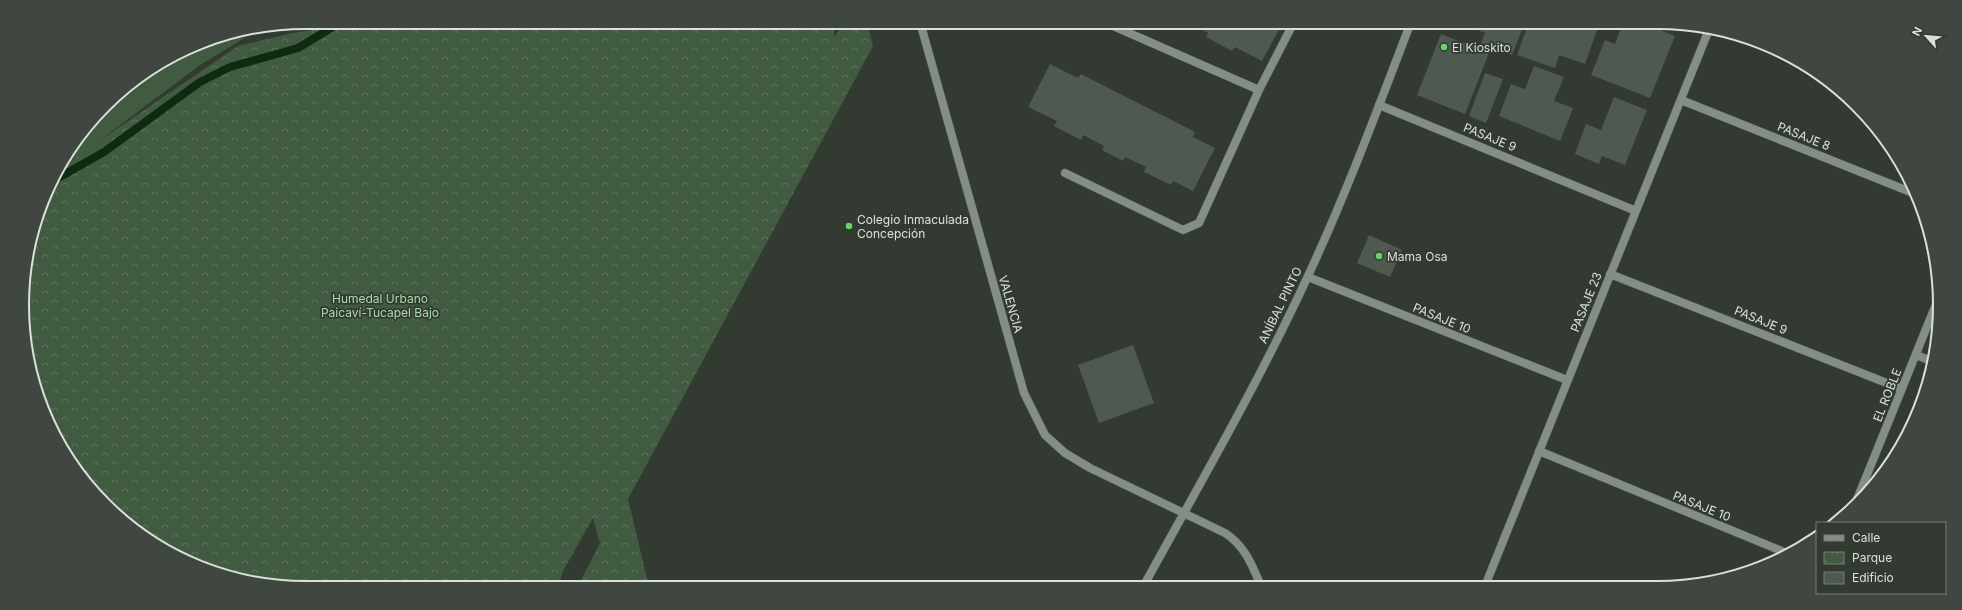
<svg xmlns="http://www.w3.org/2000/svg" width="1962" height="610" viewBox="0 0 1962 610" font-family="Inter,sans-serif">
<defs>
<pattern id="park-crowns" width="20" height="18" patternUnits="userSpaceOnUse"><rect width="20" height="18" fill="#415b40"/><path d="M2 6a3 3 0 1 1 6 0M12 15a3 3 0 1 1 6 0" fill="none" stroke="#5c725b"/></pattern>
</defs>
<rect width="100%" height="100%" fill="#323a32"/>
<path fill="#415b40" d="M 264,26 L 200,65 L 83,153 L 60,165 C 78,136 98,109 125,88 L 197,43 L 250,27 Z"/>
<path fill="url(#park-crowns)" d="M 326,22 L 833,22 L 834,37 L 845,22 L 867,22 L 873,46 L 628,499 L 649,587 L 577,588 L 600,543 L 593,518 L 563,571 L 558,588 L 305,588 L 250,583 L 197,567 L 148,540 L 105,505 L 70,462 L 32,378 L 23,323 L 24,268 L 51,180 L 58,169 L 238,46 L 288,34 L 317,29 Z"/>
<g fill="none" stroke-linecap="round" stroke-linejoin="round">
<path stroke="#0f2b0f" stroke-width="8" d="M 51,182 L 104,152 L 200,82 L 230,67 L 298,48 L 341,22"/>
</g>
<path fill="#505950" d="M 1188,22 L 1283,22 L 1262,61 L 1235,47 L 1232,51 L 1206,37 L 1208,33 Z
M 1462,22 L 1525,22 L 1512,55 L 1481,43 L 1485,33 L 1461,23 Z
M 1529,22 L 1600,22 L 1585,64 L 1559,55 L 1555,68 L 1517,55 Z
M 1623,22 L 1640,22 L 1675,36 L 1650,98 L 1591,75 L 1605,40 L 1615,44 Z
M 1441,34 L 1489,53 L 1465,114 L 1417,95 Z
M 1050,64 L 1078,78 L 1081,74 L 1195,132 L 1193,137 L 1215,148 L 1193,191 L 1173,181 L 1171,185 L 1144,172 L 1146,167 L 1125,157 L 1123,161 L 1102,150 L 1104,146 L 1083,135 L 1081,140 L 1054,126 L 1057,121 L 1028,107 Z
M 1534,66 L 1564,77 L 1554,101 L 1573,108 L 1560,141 L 1499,116 L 1511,84 L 1525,89 Z
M 1485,73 L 1503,79 L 1486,123 L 1469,116 Z
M 1614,97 L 1647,110 L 1625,165 L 1602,156 L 1599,164 L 1575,154 L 1586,124 L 1601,130 Z
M 1369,235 L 1402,250 L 1390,277 L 1357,263 Z
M 1133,345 L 1154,403 L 1099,423 L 1078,365 Z"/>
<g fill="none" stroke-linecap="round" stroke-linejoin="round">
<defs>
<path id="service" d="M 1104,22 L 1259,90
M 1065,173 L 1183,230 L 1199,223 L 1259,90 L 1294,22"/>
<path id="minor" d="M 1695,26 L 1708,31
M 1681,100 L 1918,195
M 1379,105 L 1636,211
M 1610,274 L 1902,389
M 1308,277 L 1567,380
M 1916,355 L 1934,362
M 1539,451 L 1789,554
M 1856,502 L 1939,297
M 1485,586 L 1710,27"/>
<path id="tertiary" d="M 920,22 L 1024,393 L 1045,435 L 1065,453 L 1090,468 L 1225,533 C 1245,546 1252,565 1261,586
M 1143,587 C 1199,485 1258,384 1307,278 C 1346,195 1378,108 1411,22"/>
</defs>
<use href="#service" stroke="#505650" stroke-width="9"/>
<use href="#minor" stroke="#505650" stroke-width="9"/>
<use href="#tertiary" stroke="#505650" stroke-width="9"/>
<use href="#service" stroke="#858e85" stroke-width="8"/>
<use href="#minor" stroke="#858e85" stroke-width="8"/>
<use href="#tertiary" stroke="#858e85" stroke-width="8"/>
</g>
<g fill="#67d466" stroke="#323a32" stroke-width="1.5">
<circle cx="1444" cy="47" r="4"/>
<circle cx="849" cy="226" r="4"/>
<circle cx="1379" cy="256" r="4"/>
</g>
<g text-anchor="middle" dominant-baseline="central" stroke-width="3.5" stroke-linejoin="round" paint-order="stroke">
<g font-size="12" fill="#dbe0db" stroke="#323a32" text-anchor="start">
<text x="1452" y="47">El Kioskito</text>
<text x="857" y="219">Colegio Inmaculada<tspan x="857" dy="14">Concepción</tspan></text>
<text x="1387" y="256">Mama Osa</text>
</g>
<g font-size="12" fill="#dbe0db" stroke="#323a32">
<text transform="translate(1804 136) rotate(22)">PASAJE 8</text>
<text transform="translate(1490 137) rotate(22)">PASAJE 9</text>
<text transform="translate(1586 302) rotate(-68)">PASAJE 23</text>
<text transform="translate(1011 304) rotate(74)">VALENCIA</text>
<text transform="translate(1280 305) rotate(-64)">ANÍBAL PINTO</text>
<text transform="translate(1442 318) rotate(22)">PASAJE 10</text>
<text transform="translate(1761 320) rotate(22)">PASAJE 9</text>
<text transform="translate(1887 395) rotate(-68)">EL ROBLE</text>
<text transform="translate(1702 506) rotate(22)">PASAJE 10</text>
</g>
<g font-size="12" fill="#a9dba6" stroke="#323a32">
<text x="380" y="298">Humedal Urbano<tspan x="380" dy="14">Paicaví-Tucapel Bajo</tspan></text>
</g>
</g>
<path d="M0 0H1962V610H0ZM305 29H1657A276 276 0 0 1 1933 305V305A276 276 0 0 1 1657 581H305A276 276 0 0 1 29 305V305A276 276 0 0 1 305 29Z" fill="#404740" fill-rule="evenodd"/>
<path fill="none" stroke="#dbe0db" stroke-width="2" d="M305 29H1657A276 276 0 0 1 1933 305V305A276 276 0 0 1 1657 581H305A276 276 0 0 1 29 305V305A276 276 0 0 1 305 29Z"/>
<rect x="1816" y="522" width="130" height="72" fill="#323a32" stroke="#767c76"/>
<rect x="1824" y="535" width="20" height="6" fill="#858e85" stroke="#767c76"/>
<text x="1852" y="542" font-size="12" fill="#dbe0db">Calle</text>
<rect x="1824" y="552" width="20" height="12" fill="url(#park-crowns)" stroke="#767c76"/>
<text x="1852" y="562" font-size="12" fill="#dbe0db">Parque</text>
<rect x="1824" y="572" width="20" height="12" fill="#505950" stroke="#767c76"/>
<text x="1852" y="582" font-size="12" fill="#dbe0db">Edificio</text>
<g transform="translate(1926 36) rotate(297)" stroke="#323a32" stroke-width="3" paint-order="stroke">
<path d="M0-3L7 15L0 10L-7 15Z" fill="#dbe0db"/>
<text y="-6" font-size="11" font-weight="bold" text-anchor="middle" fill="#dbe0db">N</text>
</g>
</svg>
